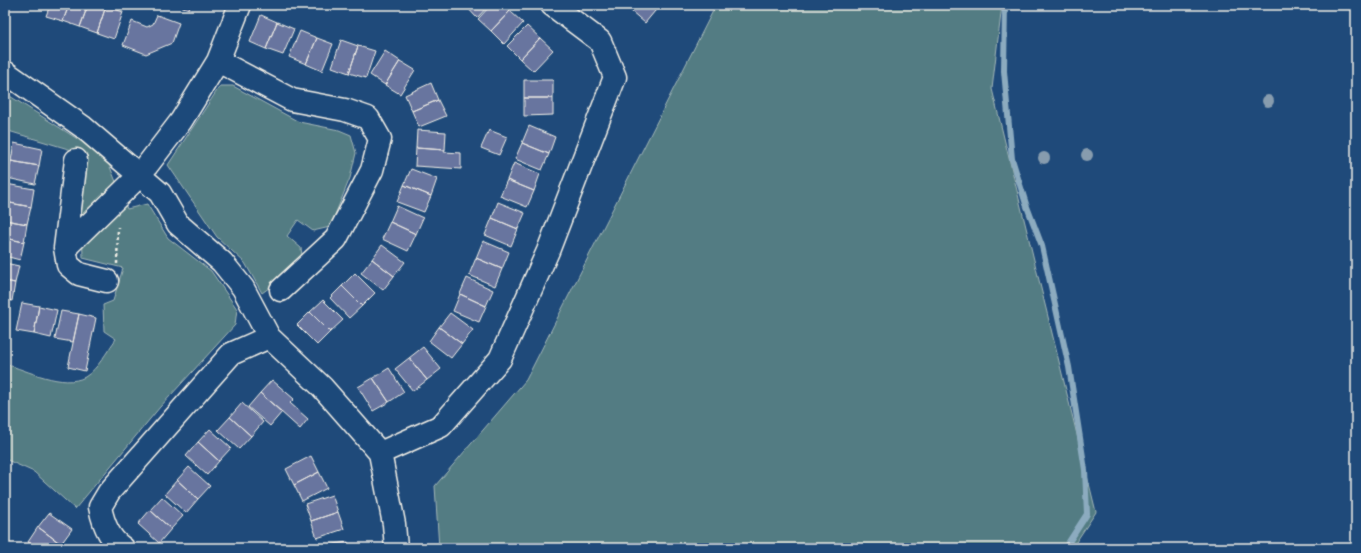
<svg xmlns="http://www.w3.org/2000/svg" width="1361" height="553" viewBox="0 0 1361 553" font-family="'Patrick Hand',sans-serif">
<rect width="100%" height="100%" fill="#1f4a7a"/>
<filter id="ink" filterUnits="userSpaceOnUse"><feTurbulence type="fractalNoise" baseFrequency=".025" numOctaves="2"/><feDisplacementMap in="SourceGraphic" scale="8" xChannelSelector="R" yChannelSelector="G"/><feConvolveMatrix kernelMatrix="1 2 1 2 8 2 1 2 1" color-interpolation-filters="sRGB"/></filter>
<g filter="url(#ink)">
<path fill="#527c83" stroke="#a3b6b6" d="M 716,5 L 1002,5 L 992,89 L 1096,512 L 1072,548 L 439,548 L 435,486 L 526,380 Z
M 220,86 L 233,86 L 299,122 L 339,130 L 351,135 L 356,153 L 350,178 L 330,227 L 313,231 L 298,220 L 287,236 L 301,248 L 303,263 L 262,293 L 245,263 L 217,237 L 168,165 Z
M 5,93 L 106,157 L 127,209 L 147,204 L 168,238 L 211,271 L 237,309 L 235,325 L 160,407 L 75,509 L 34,472 L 5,459 L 5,364 C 26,370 64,389 85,377 C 98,369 107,351 116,339 L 104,331 L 103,305 L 113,301 L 123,268 L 83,258 L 82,219 L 75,212 L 85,154 L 5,130 Z"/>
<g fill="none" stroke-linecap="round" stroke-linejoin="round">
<path stroke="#8cabbf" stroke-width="6" d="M 1005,5 L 1004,71 L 1012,159 L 1026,204 L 1042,246 L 1069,367 L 1085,470 L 1087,514 L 1065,548"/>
</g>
<path fill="#68749f" stroke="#f4f1e8" d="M 50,5 L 69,5 L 63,21 L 46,16 Z
M 69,5 L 88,5 L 80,27 L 63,21 Z
M 88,5 L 106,6 L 97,33 L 80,27 Z
M 177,5 L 191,5 L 189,9 Z
M 465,5 L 489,5 L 477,18 Z
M 491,5 L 505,5 L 510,11 L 491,31 L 478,19 Z
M 624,5 L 636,5 L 631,11 Z
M 636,5 L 660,5 L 645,23 L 631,11 Z
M 106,6 L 123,12 L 114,39 L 97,33 Z
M 510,11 L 523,23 L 504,44 L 491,31 Z
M 157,15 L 179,23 L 172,43 L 146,54 L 123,45 L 132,21 L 147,27 L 153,24 Z
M 261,15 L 277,22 L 266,49 L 250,42 Z
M 277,22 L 294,29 L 283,55 L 266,49 Z
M 527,26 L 540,38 L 520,59 L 507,46 Z
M 300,31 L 317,38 L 306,64 L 289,57 Z
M 317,38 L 333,44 L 322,71 L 306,64 Z
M 540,38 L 553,50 L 533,71 L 520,59 Z
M 341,40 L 358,46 L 349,73 L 332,67 Z
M 358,46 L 375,51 L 366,78 L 349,73 Z
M 385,51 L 400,61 L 385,85 L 370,75 Z
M 400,61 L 415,70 L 400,94 L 385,85 Z
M 524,80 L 553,80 L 553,98 L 524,98 Z
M 431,83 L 438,100 L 412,111 L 405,95 Z
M 524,98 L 553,98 L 553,115 L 524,116 Z
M 438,100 L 446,116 L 419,127 L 412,111 Z
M 529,126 L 555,137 L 549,154 L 522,143 Z
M 417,130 L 446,132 L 445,150 L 416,148 Z
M 489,130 L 507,137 L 499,155 L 481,148 Z
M 14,143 L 42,149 L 39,166 L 11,161 Z
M 522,143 L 549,154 L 542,170 L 515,159 Z
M 416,148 L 445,150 L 444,152 L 461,153 L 461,169 L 415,166 Z
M 11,161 L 39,166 L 35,184 L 7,178 Z
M 514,163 L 540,174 L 534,191 L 507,180 Z
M 411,169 L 437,179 L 431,196 L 404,185 Z
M 507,180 L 534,191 L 527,207 L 500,196 Z
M 6,184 L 34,189 L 31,207 L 5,202 Z
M 404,185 L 431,196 L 424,212 L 397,202 Z
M 5,202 L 31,207 L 27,224 L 5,220 Z
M 498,202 L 525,213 L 518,229 L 492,218 Z
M 397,206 L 423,218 L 416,234 L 390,222 Z
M 492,218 L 518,229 L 511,246 L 485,235 Z
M 5,220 L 27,224 L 24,242 L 5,238 Z
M 390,222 L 416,234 L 408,251 L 382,239 Z
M 5,238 L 24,242 L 20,260 L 5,256 Z
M 483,241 L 509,252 L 502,269 L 476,258 Z
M 382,245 L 405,262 L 394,276 L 372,259 Z
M 476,258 L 502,269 L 495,286 L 469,275 Z
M 372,259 L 394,276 L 383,290 L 361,273 Z
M 5,263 L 19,266 L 15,283 L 5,281 Z
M 355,273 L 375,293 L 362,306 L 342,286 Z
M 467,278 L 493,290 L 486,306 L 460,294 Z
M 5,281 L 15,283 L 12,301 L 5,299 Z
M 342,286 L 362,306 L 349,318 L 330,298 Z
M 460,294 L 486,306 L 479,322 L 453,311 Z
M 323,300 L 343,320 L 330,332 L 310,312 Z
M 22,303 L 39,306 L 34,334 L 16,331 Z
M 39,306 L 57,310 L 51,338 L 34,334 Z
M 61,311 L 79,314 L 73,342 L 55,339 Z
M 310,312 L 330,332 L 317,345 L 297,325 Z
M 450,313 L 473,330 L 462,344 L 439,327 Z
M 79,314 L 96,318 L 85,371 L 68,367 Z
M 439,327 L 462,344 L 451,358 L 429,341 Z
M 423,347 L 441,369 L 427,380 L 409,358 Z
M 409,358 L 427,380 L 413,391 L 395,369 Z
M 389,368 L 404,392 L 389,402 L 373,378 Z
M 373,378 L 389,402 L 373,411 L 358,387 Z
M 272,380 L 294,399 L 290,403 L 308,419 L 300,429 L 260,393 Z
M 260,393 L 282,412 L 270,426 L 248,407 Z
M 242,403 L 263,422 L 251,436 L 230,417 Z
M 230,417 L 251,436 L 239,449 L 218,430 Z
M 210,429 L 231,448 L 219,461 L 198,442 Z
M 198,442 L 219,461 L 207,475 L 186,456 Z
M 311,456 L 319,472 L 294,485 L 286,469 Z
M 189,467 L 210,486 L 198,499 L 177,480 Z
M 319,472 L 327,488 L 302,501 L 294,485 Z
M 177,480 L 198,499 L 186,513 L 165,494 Z
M 332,495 L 338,512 L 311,521 L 305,504 Z
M 162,497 L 183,516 L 171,529 L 150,510 Z
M 150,510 L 171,529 L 159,543 L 138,524 Z
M 338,512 L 344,529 L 317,538 L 311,521 Z
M 49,513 L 72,529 L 61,544 L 38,527 Z
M 38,527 L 61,544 L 58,548 L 37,548 L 28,542 Z
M 348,542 L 349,548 L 320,548 L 319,546 Z"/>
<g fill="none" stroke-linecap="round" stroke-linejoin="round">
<defs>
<path id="minor" d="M 218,61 L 292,100 L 345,110 L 368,118 L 380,139 L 372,170 L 336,239 L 281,290
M 5,72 L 83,127 L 160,193 L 178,224 L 222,262 L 243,288 L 269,337
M 76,160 L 65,248 L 139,176 L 181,121 L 218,61 L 240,5
M 65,248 L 68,265 L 79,274 L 107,281
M 380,453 L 394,524 L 396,548
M 123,548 C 110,540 103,522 100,507 L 109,492 L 231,354 L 269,337 L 322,387 L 380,453 L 441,426 L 500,359 L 548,251 L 615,77 L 600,41 L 552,5"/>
</defs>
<use href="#minor" stroke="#f4f1e8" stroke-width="25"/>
<path stroke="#f4f1e8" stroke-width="2.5" stroke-dasharray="3 3" stroke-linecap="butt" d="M 117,264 L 118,227"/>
<use href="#minor" stroke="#1f4a7a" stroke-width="22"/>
</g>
<g fill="#879cae">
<circle cx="1268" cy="101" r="6"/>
<circle cx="1087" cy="155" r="6"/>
<circle cx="1044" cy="158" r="6"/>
</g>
</g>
<rect width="1361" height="553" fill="none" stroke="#1f4a7a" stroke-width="20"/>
<rect x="10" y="10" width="1341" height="533" fill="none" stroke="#f4f1e8" stroke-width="1.5" filter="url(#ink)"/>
</svg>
